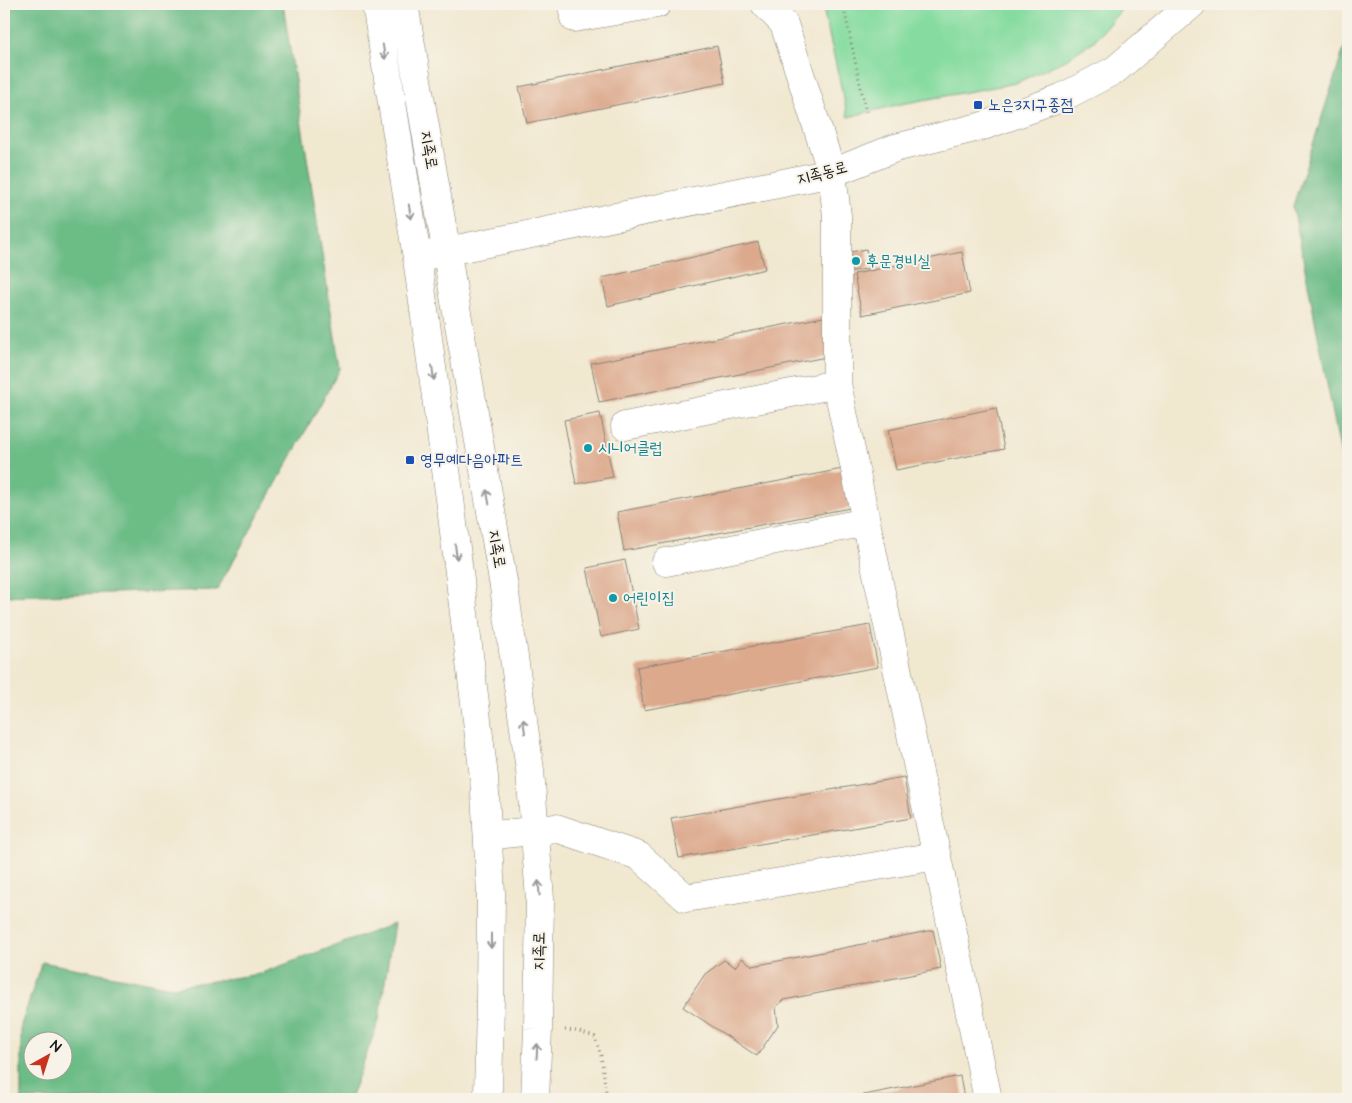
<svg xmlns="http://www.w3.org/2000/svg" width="1352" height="1103" viewBox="0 0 1352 1103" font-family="'Architects Daughter','Poor Story',sans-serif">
<rect width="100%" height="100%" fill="#f7f3e8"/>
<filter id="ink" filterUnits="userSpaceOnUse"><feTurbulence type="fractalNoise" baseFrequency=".02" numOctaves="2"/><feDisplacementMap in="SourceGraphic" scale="10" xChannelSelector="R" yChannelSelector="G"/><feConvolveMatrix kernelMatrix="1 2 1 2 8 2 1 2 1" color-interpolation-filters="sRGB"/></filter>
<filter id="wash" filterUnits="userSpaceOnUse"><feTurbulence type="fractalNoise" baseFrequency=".0096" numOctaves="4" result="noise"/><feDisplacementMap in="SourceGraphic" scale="20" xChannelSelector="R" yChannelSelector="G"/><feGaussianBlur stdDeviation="1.12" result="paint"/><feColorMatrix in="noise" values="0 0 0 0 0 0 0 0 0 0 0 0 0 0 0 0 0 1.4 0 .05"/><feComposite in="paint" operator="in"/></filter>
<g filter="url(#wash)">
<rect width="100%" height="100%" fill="#f1e8d0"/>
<path fill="#86dca0" stroke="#517c5e" d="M 822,4 L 1113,4 L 1121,10 L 1094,41 L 1065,60 L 1016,83 L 901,104 L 848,117 Z"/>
<path fill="#6cbc86" stroke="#446c51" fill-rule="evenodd" d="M 4,4 L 283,4 L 340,369 L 217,590 L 4,596 Z
M 1348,36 L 1348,492 L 1293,206 Z
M 394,924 L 379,1020 L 350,1099 L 21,1099 L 21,1025 L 42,962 L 172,987 L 259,974 ZM 32,1040 L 62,1040 L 62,1070 L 32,1070 Z"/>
<g id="blocks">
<path fill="#dca98c" d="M 717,46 L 725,83 L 527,123 L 519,87 Z
M 758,242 L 765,269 L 608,306 L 602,278 Z
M 866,249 L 870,268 L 845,273 L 841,254 Z
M 962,252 L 970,293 L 862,315 L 854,274 Z
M 823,317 L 831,356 L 599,402 L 591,363 Z
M 996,408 L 1004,449 L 896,470 L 888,430 Z
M 600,413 L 613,477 L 576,484 L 564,420 Z
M 848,468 L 855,507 L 624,551 L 617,512 Z
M 625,560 L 639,629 L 601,637 L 587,568 Z
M 870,625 L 878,667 L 644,710 L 637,667 Z
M 904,777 L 911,818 L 679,858 L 671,818 Z
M 933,930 L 941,969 L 784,1000 L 776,1007 L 778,1025 L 757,1056 L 683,1007 L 705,974 L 724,960 L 735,967 L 742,958 L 753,966 Z
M 960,1076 L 964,1099 L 849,1099 L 849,1098 Z"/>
</g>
</g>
<g filter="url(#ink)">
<use href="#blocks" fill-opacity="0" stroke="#868276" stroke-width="1"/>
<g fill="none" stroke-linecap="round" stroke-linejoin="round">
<defs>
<path id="minor" d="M 376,4 L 416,251 L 450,499 L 484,777 L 491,893 L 490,1000 L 488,1099
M 404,4 L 504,587 L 530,770 L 540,899 L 538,1029 L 535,1099
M 572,4 L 574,18 L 657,4
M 765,4 L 784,24 L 832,173 L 837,216 L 837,384 L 988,1099
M 428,255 L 832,173 L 895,148 L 983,126 L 1061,98 L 1115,70 L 1192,4
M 625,426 L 837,384
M 666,562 L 866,522
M 488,836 L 556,828 L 639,856 L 686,898 L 937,856"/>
</defs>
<use href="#minor" stroke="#868276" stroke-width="29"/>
<path stroke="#868276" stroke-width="3" stroke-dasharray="1 4" stroke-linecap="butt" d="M 843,4 L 866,112
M 565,1030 L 576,1031 L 595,1037 L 601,1056 L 607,1099"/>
<use href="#minor" stroke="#fff" stroke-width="28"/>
</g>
<defs><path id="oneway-shaft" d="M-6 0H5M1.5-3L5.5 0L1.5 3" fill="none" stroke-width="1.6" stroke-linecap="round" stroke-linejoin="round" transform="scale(1.25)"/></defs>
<g stroke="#999">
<use href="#oneway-shaft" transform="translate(384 52) rotate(81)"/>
<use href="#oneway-shaft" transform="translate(410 212) rotate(81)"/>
<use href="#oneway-shaft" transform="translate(433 373) rotate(82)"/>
<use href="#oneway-shaft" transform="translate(488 497) rotate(-100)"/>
<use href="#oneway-shaft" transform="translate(456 552) rotate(83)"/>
<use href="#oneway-shaft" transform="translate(524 726) rotate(-98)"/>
<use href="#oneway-shaft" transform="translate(539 888) rotate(-94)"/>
<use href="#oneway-shaft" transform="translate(491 941) rotate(90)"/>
<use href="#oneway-shaft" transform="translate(537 1051) rotate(-87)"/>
</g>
</g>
<g fill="#1a4fb4" stroke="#f7f3e8" stroke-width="2">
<rect x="973" y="100" width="10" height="10" rx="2.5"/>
<rect x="405" y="455" width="10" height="10" rx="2.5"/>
</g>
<g fill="#0f9aa8" stroke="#f7f3e8" stroke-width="2">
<circle cx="856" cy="261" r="5"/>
<circle cx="588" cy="448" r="5"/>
<circle cx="613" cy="598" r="5"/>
</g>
<g text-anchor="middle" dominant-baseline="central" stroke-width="4" stroke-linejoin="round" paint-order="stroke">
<g font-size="16" fill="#164399" stroke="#f7f3e8" text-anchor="start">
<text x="988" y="105">노은3지구종점</text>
<text x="420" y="460">영무예다음아파트</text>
</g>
<g font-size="16" fill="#1c1c1c" stroke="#f7f3e8">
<text transform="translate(429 150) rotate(80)">지족로</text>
<text transform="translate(822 173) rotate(-15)">지족동로</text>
<text transform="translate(497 549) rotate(80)">지족로</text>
<text transform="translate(539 951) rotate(-89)">지족로</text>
</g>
<g font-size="16" fill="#0d838f" stroke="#f7f3e8" text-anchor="start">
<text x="866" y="261">후문경비실</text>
<text x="598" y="448">시니어클럽</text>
<text x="623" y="598">어린이집</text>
</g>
</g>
<rect width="1352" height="1103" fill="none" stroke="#f7f3e8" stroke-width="20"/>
<g transform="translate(48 1056) rotate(39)"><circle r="24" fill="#f7f3e8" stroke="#9f9d96"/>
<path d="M0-4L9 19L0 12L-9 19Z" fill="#c8321e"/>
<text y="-8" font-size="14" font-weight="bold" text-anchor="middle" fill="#1c1c1c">N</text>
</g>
</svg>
